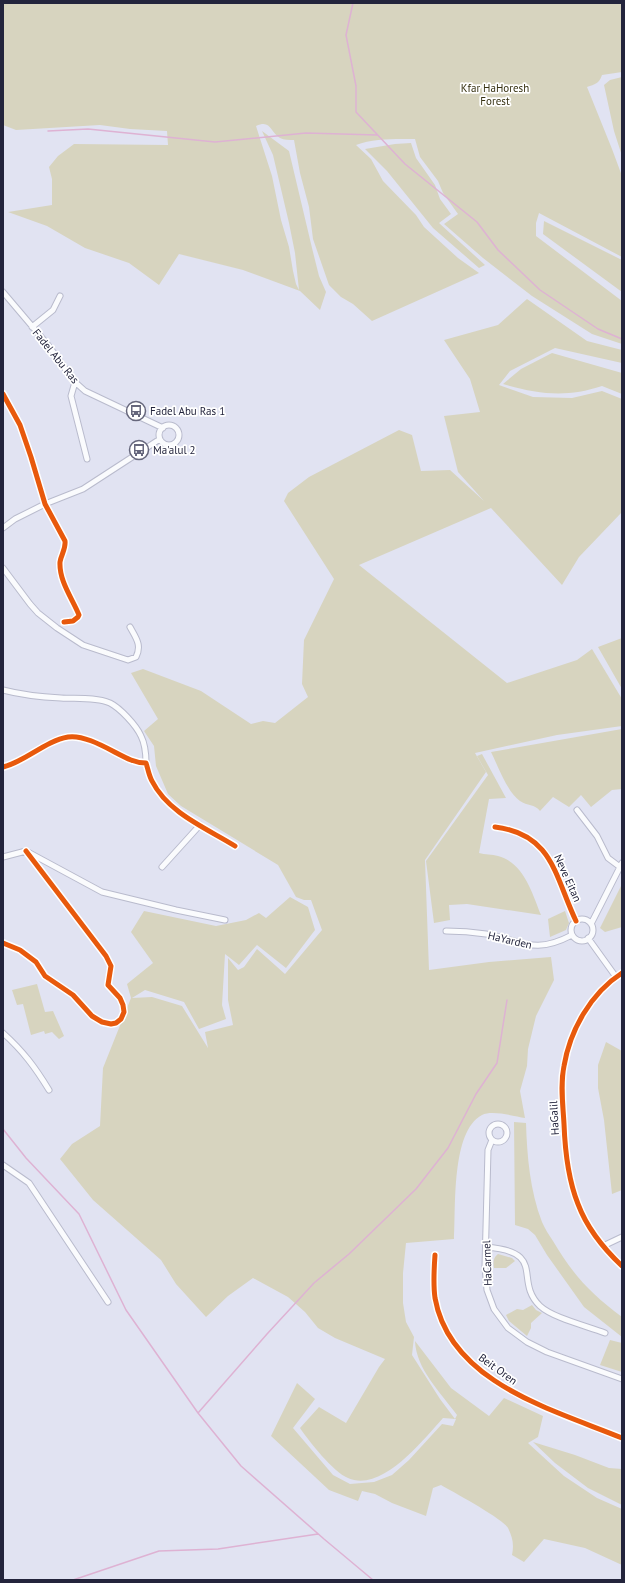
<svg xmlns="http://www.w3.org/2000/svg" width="625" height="1583" viewBox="0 0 625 1583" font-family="'PT Sans',sans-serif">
<rect width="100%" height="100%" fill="#e1e3f2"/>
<path fill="#d7d4bf" d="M 3,3 L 622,3 L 622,72 L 602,75 C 599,84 595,84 587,87 L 612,149 L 622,176 L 622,257 L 539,213 L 536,223 L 536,236 L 622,301 L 622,344 L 592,334 L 532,296 L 483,258 L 444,224 L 458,214 L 443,193 L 438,181 L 420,157 L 415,139 C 396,139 374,138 356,145 L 371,159 L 383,181 L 416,215 L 424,227 L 458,258 L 479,273 L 372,321 L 353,304 L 341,297 L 329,285 L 313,239 L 309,207 L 300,173 L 294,140 C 289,140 284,140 280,138 C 270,132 271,119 256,126 L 272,176 L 281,220 L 289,247 L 293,271 L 296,284 L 299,290 L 295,253 L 289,223 L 273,155 L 262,131 L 289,151 L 312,248 L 319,276 L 326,292 L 320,310 L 300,291 L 243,270 L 179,254 L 159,285 L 129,263 L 85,248 L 47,226 L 8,212 L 52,205 L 52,179 L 49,167 L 58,156 L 74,144 L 168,145 L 167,131 L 130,129 L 100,125 L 16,130 L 3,125 Z
M 622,77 L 622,156 L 614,131 L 604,85 L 610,80 Z
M 411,143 L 416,158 L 435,185 L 440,199 L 451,214 L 439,223 L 485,265 L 479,268 L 433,228 L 387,171 L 365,149 L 395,144 Z
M 544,221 L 622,260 L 622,292 L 543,234 Z
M 527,299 L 587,341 L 622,350 L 622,363 L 555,348 L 510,371 L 499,385 L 533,397 L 572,398 L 602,391 L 622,399 L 622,512 L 579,557 L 562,585 L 491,508 L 359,565 L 507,683 L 577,660 L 592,649 L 622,699 L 622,726 L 557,735 L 475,753 L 486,772 L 425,860 L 429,970 L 489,962 L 551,957 L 554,980 L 536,1016 L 528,1049 L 527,1066 L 520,1091 L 525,1118 C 514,1116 492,1110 482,1115 C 451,1131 456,1208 454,1239 L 406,1243 L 403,1273 L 403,1303 L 406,1322 L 414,1337 L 412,1355 L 440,1399 L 455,1419 L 457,1415 C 441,1393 416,1369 415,1341 L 451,1388 L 489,1416 L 504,1398 L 543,1416 L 538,1437 L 528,1443 L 564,1476 L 597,1498 L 622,1509 L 622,1565 L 585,1548 L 544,1539 L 524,1562 L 512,1555 C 514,1545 513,1538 508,1528 C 502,1518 453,1492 441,1485 L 433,1488 L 426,1516 L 392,1503 L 375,1494 L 362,1491 L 358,1501 L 329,1490 L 271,1436 L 297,1383 L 315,1399 L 293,1428 L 333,1475 L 350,1484 L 374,1482 L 392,1475 L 409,1460 L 442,1424 L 453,1426 L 456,1419 L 443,1418 C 423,1440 382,1493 348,1478 C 333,1472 309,1441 300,1428 L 319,1407 L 346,1423 L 379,1367 L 385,1359 L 335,1338 L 318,1328 L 305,1312 L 288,1297 L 253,1278 L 228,1296 L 206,1317 L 176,1284 L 161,1260 L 93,1200 L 60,1159 L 72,1144 L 100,1126 L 103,1068 L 131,998 L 127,984 L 153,963 L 131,932 L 144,911 L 216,926 L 246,920 L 259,913 L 266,918 L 290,897 L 308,907 L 315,930 L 286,968 L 257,945 L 239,965 L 225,954 L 222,1005 L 226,1019 L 199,1029 L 184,1002 L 145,990 L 132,998 L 152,997 L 182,1006 L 208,1048 L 205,1032 L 233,1025 L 228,1000 L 228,958 L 238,970 L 244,967 L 257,949 L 285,974 L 322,930 L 311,900 L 304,900 L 296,897 L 278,865 L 181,806 L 168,794 L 156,766 L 154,746 L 144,731 L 158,719 L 131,673 L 143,669 L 201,691 L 251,724 L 263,721 L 275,723 L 308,697 L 302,684 L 304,640 L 334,579 L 284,501 L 288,493 L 309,477 L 399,430 L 412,435 L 421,471 L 450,470 L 484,501 L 458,472 L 444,416 L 480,412 L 470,379 L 444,340 L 498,325 Z
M 552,353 L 622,373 L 622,394 L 602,386 C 566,398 538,394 503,384 L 521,369 Z
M 622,638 L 622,689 L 598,647 Z
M 622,729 L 622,789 L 612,790 L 591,807 L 581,795 L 569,807 L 553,797 L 540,811 C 535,804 527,806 520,801 C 507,792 498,766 491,752 Z
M 482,754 L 506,798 L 489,799 L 479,853 C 485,855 492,854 498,856 C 524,863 532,893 541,915 L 467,904 L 449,905 L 450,920 L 434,923 L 426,861 L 488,775 L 477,756 Z
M 622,884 L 622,927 L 605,932 L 600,928 Z
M 565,911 L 569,923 L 566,930 L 550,937 L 548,919 Z
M 37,984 L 45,1012 L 53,1011 L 64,1036 L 59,1039 L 52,1032 L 45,1034 L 44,1031 L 31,1035 L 23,1004 L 17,1005 L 12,990 Z
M 606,1042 L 622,1051 L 622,1190 L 612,1194 L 604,1120 L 598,1088 L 598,1065 Z
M 514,1122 L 526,1123 C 527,1156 530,1191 542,1222 C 545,1229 549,1235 553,1241 C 573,1275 591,1294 622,1317 L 622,1337 L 584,1307 L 547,1255 L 535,1235 L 528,1229 L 515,1225 Z
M 498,1254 L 512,1258 L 515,1261 L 506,1268 L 494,1268 C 493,1262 493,1258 498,1254 Z
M 532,1305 L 536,1310 L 542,1313 L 531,1323 L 531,1328 L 527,1336 L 509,1321 L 506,1315 L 517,1309 L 523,1310 Z
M 610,1340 L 622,1343 L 622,1372 L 600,1365 Z
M 533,1442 L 575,1455 L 609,1468 L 622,1469 L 622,1505 L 588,1488 L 555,1463 Z"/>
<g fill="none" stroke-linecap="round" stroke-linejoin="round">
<path stroke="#deb2d3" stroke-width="1.5" d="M 353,3 L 346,35 L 356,86 L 356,112 L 405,164 L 477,222 L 498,250 L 540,290 L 598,329 L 622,339
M 48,131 L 88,129 L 215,142 L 306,133 L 377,135
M 3,1129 L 26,1158 L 79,1214 L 126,1310 L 198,1413 L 241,1466 L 324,1539 L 373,1580
M 198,1413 L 267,1334 L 314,1283 L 349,1254 L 416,1189 L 448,1148 L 476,1094 L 497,1063 L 507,1000
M 73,1580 L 159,1551 L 218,1549 L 318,1534"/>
<defs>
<path id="minor" d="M 3,292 L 48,345 L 75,382 L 85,391 L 163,428
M 32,327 L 53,310 L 60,296
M 75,382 L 71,396 L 87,459
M 3,394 L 20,425 L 31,457 L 45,504 L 65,541 C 66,549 61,555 60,562 C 59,581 72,598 79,615 L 78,617 L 73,621 L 64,622
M159 435a10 10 0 1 1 20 0a10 10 0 1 1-20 0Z
M 3,528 L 15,519 L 45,504 L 83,489 L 160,439
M 3,568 L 30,604 L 38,613 L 57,628 L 83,645 L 128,660 L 136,657 C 142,645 136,638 130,627
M 3,690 C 22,695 41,697 61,698 C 76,699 95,697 110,703 C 120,708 136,725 141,736 C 145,744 146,754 146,763
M 3,767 C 25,762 45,741 68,737 C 87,734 114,753 131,760 C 136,762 141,763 146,763 C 148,769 149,776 152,781 C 168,813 206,828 235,846
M 577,810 L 597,836 L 608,858 L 620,867
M 495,827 C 553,834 555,877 576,921
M 3,857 L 26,851 L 102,892 L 176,910 L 225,920
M 162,867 L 200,825
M571 930a11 11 0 1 1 22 0a11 11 0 1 1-22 0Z
M 591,924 L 622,863
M 446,931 C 459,931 473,932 486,934 C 523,941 534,955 572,935
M 588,938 L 616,977
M 3,943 L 20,950 L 36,962 L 45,976 L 73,995 L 92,1016 L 102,1022 L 111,1024 L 116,1023 L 121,1019 L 124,1012 L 123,1005 L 120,998 L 108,985 L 111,966 L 106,956 L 26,851
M 622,973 C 591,993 570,1030 564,1066 C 560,1085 563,1105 564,1124 C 565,1151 568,1179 578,1204 C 587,1228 604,1249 622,1266
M 3,1033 C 23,1051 35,1067 49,1090
M489 1133a9 9 0 1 1 18 0a9 9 0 1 1-18 0Z
M 492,1140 L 488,1150 L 485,1266 L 487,1290 L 494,1309 L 508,1328 L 527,1342 L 547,1352 L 622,1379
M 3,1165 L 29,1183 L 108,1302
M 603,1246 L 622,1237
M 486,1247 C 548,1252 513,1280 540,1306 C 553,1318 587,1326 605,1333
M 435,1255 C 434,1269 433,1284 435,1298 C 450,1383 554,1410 622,1438"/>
</defs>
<use href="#minor" stroke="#b9bbcd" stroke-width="7"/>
<use href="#minor" stroke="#fafbfd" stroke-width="5"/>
<defs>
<path id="cycleway" d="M 3,394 L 20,425 L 31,457 L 45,504 L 65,541 C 66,549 61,555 60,562 C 59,581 72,598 79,615 L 78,617 L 73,621 L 64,622
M 3,767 C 25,762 45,741 68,737 C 87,734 114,753 131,760 C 136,762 141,763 146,763 C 148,769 149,776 152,781 C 168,813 206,828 235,846
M 495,827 C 553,834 555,877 576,921
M 3,943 L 20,950 L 36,962 L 45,976 L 73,995 L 92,1016 L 102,1022 L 111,1024 L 116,1023 L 121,1019 L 124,1012 L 123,1005 L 120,998 L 108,985 L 111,966 L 106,956 L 26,851
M 622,973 C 591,993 570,1030 564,1066 C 560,1085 563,1105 564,1124 C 565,1151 568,1179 578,1204 C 587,1228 604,1249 622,1266
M 435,1255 C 434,1269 433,1284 435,1298 C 450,1383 554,1410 622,1438"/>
</defs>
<use href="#cycleway" stroke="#fff" stroke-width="8"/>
<use href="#cycleway" stroke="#e8590c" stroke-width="5"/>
</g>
<defs>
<symbol id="bus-ring" viewBox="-11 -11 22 22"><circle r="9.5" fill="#fff" stroke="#66677c" stroke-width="1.5"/><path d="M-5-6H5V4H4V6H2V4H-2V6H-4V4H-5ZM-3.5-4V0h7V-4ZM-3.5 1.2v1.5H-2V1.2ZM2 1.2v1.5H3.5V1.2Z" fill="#66677c"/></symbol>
</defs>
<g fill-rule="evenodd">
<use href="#bus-ring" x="125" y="400" width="22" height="22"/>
<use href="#bus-ring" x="128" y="439" width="22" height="22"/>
</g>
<g text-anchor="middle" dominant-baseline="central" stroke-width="3.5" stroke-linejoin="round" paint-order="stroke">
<g font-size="11" fill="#373212" stroke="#fff">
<text x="495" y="88">Kfar HaHoresh<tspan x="495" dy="13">Forest</tspan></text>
</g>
<g font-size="11" fill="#23243c" stroke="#fff">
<text transform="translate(56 356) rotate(51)">Fadel Abu Ras</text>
<text transform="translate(568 878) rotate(66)">Neve Eitan</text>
<text transform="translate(510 940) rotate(13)">HaYarden</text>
<text transform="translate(554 1118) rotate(-93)">HaGalil</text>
<text transform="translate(487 1263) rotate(-92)">HaCarmel</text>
<text transform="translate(498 1369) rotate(36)">Beit Oren</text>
</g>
<g font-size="11" fill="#23243c" stroke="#fff" text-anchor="start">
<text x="150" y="411">Fadel Abu Ras 1</text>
<text x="153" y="450">Ma'alul 2</text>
</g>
</g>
<rect width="625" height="1583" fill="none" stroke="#23243c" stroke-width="8"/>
</svg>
